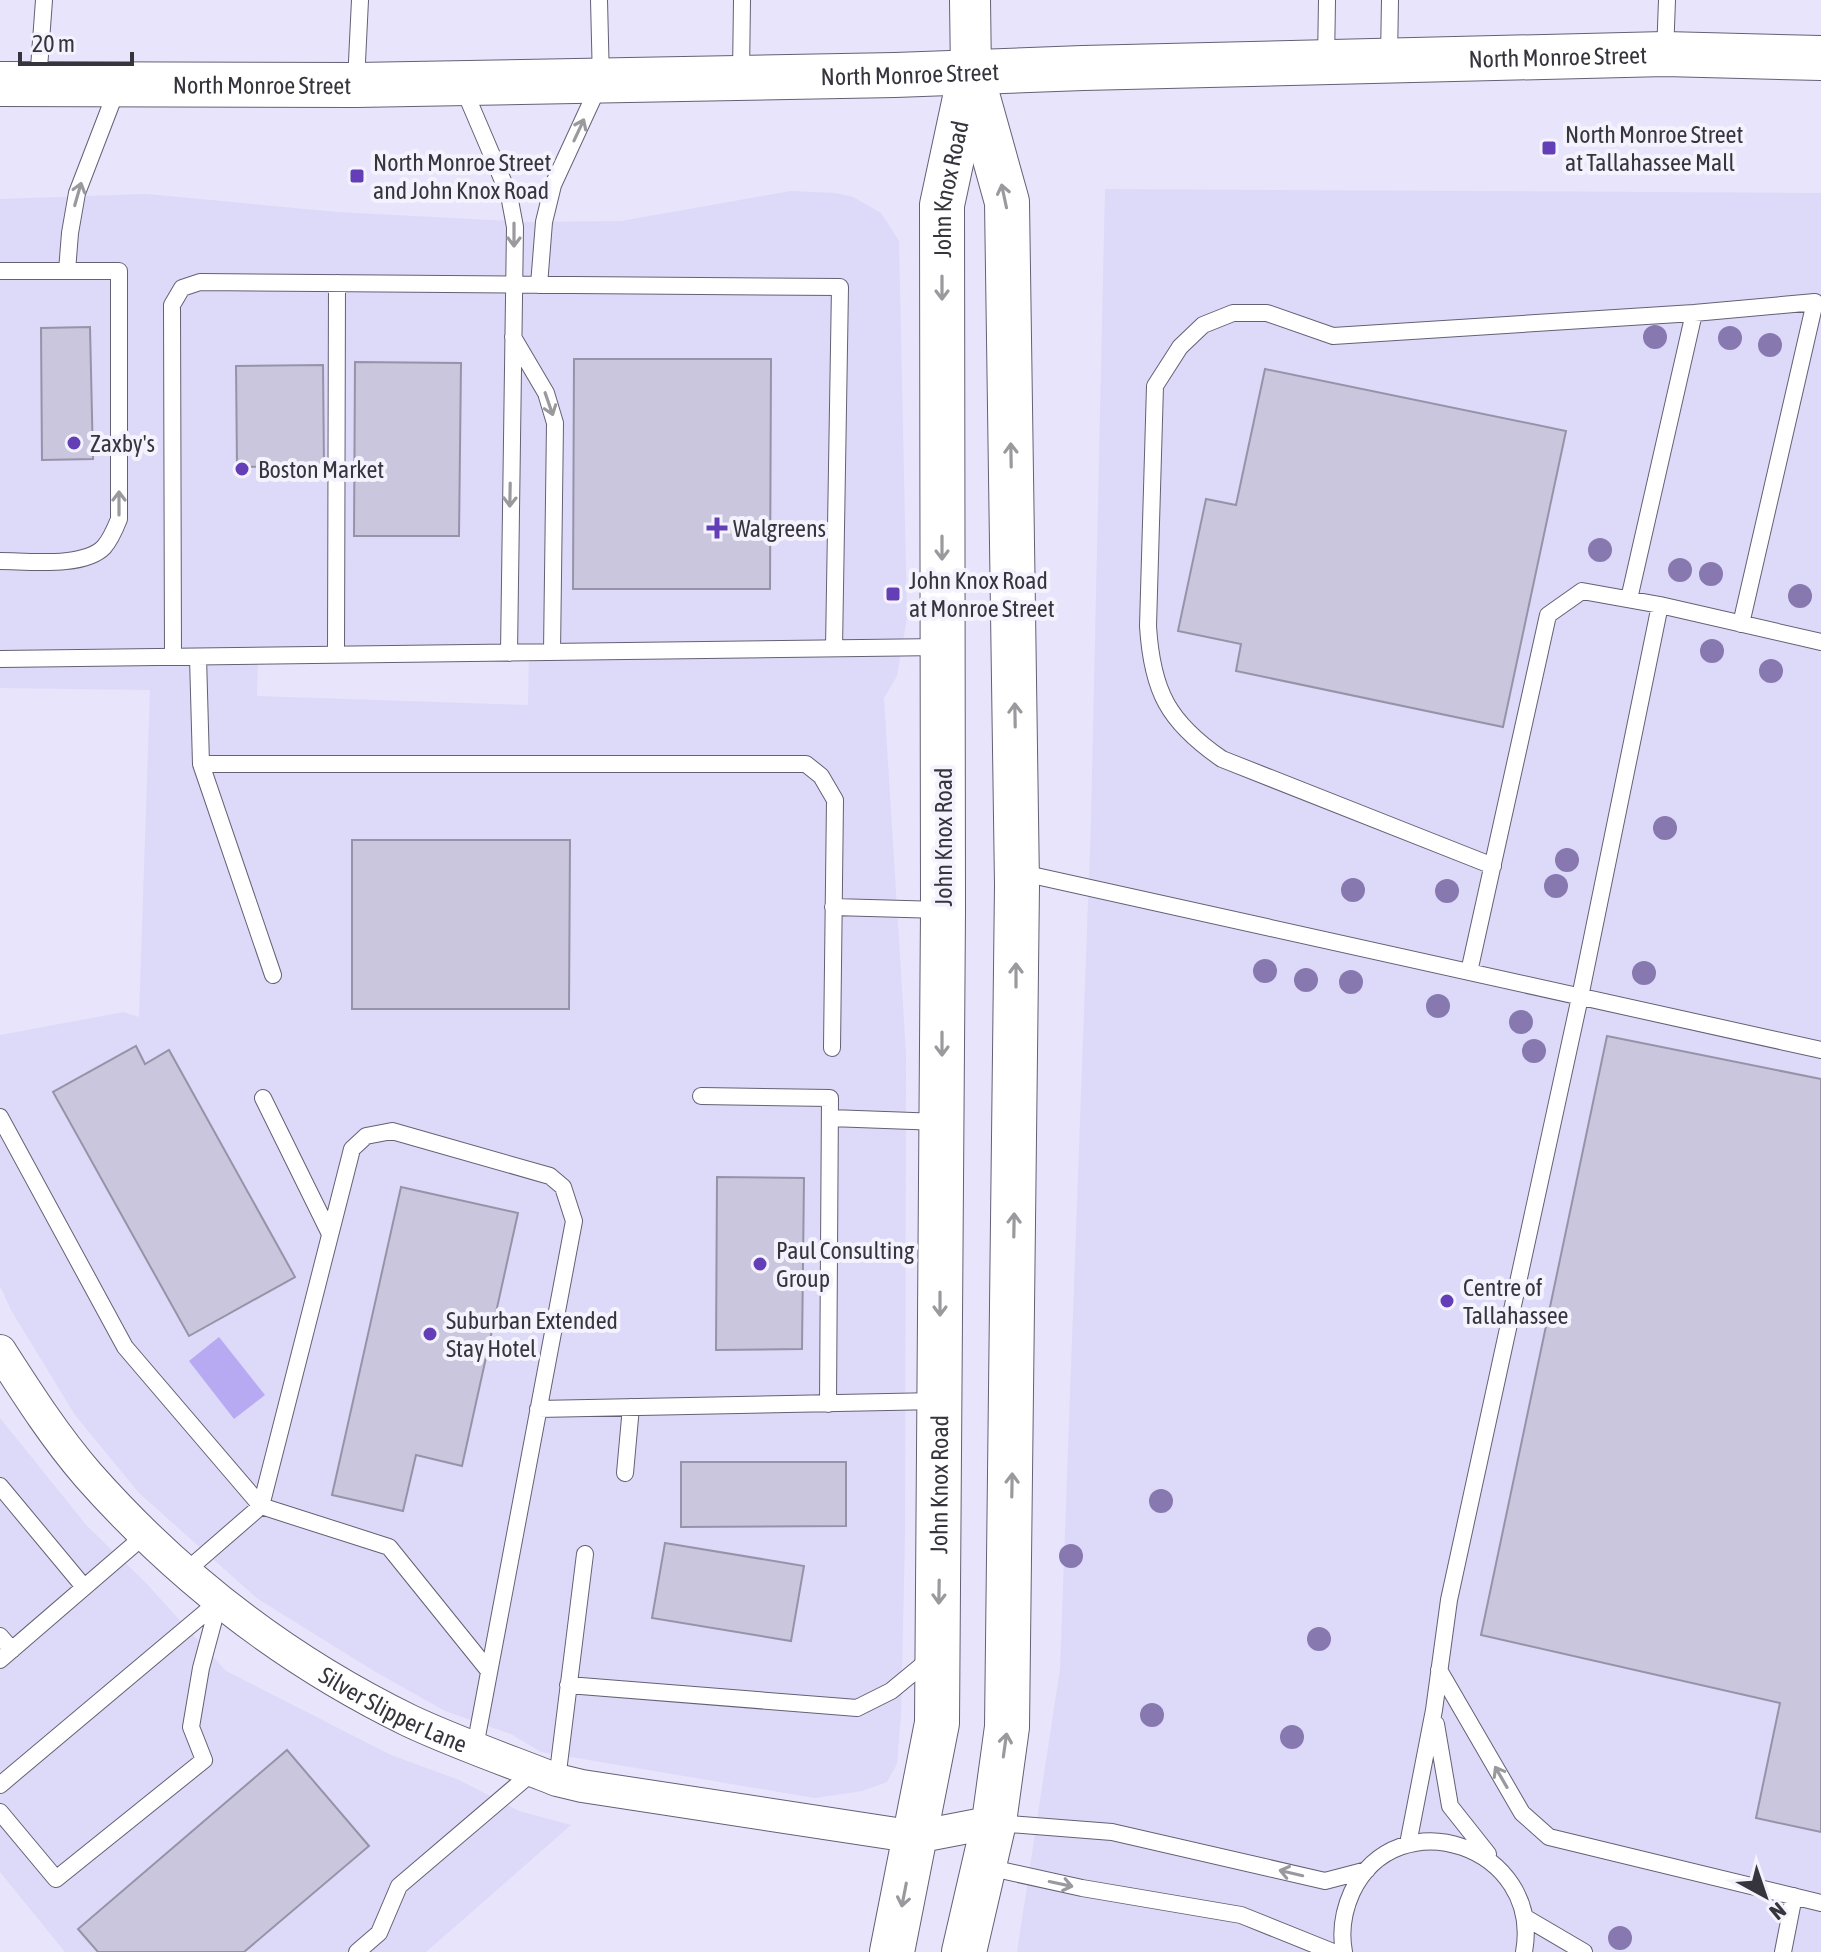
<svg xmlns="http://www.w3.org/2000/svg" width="1821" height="1952" viewBox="0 0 1821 1952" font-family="'Asap Condensed',sans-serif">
<rect width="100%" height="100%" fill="#e7e4fc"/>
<path fill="#ddd9f8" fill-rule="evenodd" d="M 1105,189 L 1821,193 L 1821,1952 L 1017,1952 L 1060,1669 L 1091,820 Z
M 791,191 L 835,193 L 853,197 L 881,213 L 899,241 L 907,618 L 897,676 L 884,698 L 906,1054 L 905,1536 L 901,1715 L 897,1764 L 887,1782 L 862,1791 L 815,1798 L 541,1752 L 511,1734 L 445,1711 L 374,1671 L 258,1599 L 139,1493 L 75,1415 L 11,1310 L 0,1286 L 0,1035 L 124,1012 L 139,1017 L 150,690 L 0,688 L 0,199 L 147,194 L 337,212 L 529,222 L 621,221 ZM 529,653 L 528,705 L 257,696 L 258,656 Z
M 0,1418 L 87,1526 L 145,1582 L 226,1671 L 391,1755 L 459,1780 L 519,1811 L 571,1825 L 426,1952 L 65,1952 L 0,1872 Z"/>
<path fill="#b7aaf2" d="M 219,1337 L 265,1395 L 234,1419 L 189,1361 Z"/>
<path fill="#c9c6de" stroke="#9693a9" stroke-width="2" d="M 90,327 L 93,459 L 42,460 L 41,328 Z
M 574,359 L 771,359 L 770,589 L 573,589 Z
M 355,362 L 461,363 L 459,536 L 354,536 Z
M 323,365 L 324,466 L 237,467 L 236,366 Z
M 1265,369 L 1566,431 L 1503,727 L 1236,671 L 1241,644 L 1178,631 L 1206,499 L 1236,505 Z
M 352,840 L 570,840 L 569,1009 L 352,1009 Z
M 1607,1036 L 1821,1079 L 1821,1832 L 1756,1818 L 1780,1703 L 1481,1635 Z
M 136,1046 L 145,1064 L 169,1050 L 295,1277 L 189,1336 L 53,1092 Z
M 717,1177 L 804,1178 L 802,1349 L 716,1350 Z
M 401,1187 L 518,1213 L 462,1466 L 416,1455 L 403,1511 L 332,1495 Z
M 681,1462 L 846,1462 L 846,1526 L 681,1527 Z
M 665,1543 L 804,1566 L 791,1641 L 652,1618 Z
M 287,1750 L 369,1846 L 244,1952 L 98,1952 L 78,1929 Z"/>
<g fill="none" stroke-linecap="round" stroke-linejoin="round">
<defs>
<path id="service" d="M 1665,54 L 1667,0
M 1389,58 L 1390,0
M 1326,62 L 1327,0
M 741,74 L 742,0
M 38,82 L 44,0
M 356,82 L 360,0
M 462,85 L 509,195 L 515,227 L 509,653
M 0,271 L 119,271 L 119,519 C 115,529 111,539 104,547 C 84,568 28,561 0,561
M 67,271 L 70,233 L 77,193 L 117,89
M 539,285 L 544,222 L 553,185 L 601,81 L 599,0
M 513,337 L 546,393 L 555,423 L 552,652
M 1629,599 L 1694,313
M 336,655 L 337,283
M 173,657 L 172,305 L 182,288 L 200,282 L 840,287 L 834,648
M 198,657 L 201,764 L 273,975
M 0,659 L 941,647
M 201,764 L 806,764 L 821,776 L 835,800 L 832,1048
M 1493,866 L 1222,759 C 1168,722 1152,691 1148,626 L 1155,386 L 1180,347 L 1203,325 L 1233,313 L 1267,313 L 1333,336 L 1694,313 L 1815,302 L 1741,624
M 1018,872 L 1821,1050
M 833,907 L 941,910
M 1469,972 L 1548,615 L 1582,591 L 1660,605 L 1821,642
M 701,1096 L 830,1098 L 828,1404
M 263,1098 L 330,1234
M 0,1117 L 125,1347 L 261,1506 L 389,1547 L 489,1671
M 830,1118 L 940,1122
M 538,1409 L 938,1401
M 625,1473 L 631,1407
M 0,1486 L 84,1587
M 185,1572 L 261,1506 L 352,1149 L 366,1136 L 392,1131 L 550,1176 L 563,1187 L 574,1221 L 475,1747
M 0,1636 L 12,1650
M 0,1660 L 145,1535
M 1439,1670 L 1522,1813 L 1549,1837 L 1821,1903
M 568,1685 L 857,1708 L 891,1691 L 931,1658
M 1436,1724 L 1450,1806 L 1488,1854
M 557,1780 L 585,1554
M 0,1785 L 219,1601 L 201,1668 L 191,1727 L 204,1760 L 56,1879 L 0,1812
M 996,1823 L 1112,1832 L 1325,1881 L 1367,1870
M 1408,1844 L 1434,1710 L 1449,1600 L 1580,997 L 1660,605
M 987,1867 L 1082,1888 L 1241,1915 L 1333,1952
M 1526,1918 L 1584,1952
M 357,1952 L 379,1933 L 399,1886 L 534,1771
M 1344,1952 C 1340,1931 1343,1912 1352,1892 C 1398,1797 1543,1847 1524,1952
M 1783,1952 L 1794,1896"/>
<g id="minor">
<path id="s1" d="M 0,1351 C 27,1393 55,1437 88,1475 C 179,1578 287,1661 410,1721 C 457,1743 509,1761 557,1780 L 582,1786 L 916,1837 L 994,1822"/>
</g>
<path id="tertiary" d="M 970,0 L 971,73"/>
<g id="secondary">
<path id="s2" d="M 892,1952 L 937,1723 L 943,910 L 942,205 L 969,79"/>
<path d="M 964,1952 L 994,1822 L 1007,1727 L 1017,885 L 1007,202 L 971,73"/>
</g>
<g id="primary">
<path id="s3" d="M 0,84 L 356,85 L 895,75 L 1083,68 L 1665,54 L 1821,58"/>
</g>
</defs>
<use href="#service" stroke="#646075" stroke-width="18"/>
<use href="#minor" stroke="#646075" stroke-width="34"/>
<use href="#tertiary" stroke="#646075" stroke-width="42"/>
<use href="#secondary" stroke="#646075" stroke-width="46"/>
<use href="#primary" stroke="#646075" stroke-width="46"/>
<use href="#service" stroke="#fff" stroke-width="16"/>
<use href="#minor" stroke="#fff" stroke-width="32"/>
<use href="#tertiary" stroke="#fff" stroke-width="40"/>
<use href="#secondary" stroke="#fff" stroke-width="44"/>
<use href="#primary" stroke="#fff" stroke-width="44"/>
</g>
<g fill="#8878b0">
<circle cx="1655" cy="337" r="12"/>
<circle cx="1730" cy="338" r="12"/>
<circle cx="1770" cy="345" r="12"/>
<circle cx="1600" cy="550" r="12"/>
<circle cx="1680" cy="570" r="12"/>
<circle cx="1711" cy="574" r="12"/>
<circle cx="1800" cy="596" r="12"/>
<circle cx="1712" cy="651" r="12"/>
<circle cx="1771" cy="671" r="12"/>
<circle cx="1665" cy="828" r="12"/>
<circle cx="1567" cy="860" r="12"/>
<circle cx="1556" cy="886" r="12"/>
<circle cx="1353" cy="890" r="12"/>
<circle cx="1447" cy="891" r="12"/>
<circle cx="1265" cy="971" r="12"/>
<circle cx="1644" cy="973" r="12"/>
<circle cx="1306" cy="980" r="12"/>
<circle cx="1351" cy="982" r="12"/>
<circle cx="1438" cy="1006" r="12"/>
<circle cx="1521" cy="1022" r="12"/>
<circle cx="1534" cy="1051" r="12"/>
<circle cx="1161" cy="1501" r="12"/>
<circle cx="1071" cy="1556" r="12"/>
<circle cx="1319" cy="1639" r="12"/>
<circle cx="1152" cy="1715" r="12"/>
<circle cx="1292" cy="1737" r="12"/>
<circle cx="1620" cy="1938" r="12"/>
</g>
<defs><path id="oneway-shaft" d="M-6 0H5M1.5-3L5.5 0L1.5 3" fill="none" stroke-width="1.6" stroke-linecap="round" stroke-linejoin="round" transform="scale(2)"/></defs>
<g stroke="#9a9a9e">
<use href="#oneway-shaft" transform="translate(579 130) rotate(-65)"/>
<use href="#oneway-shaft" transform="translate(78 194) rotate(-74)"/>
<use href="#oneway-shaft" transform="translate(1004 196) rotate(-102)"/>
<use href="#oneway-shaft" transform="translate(514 235) rotate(90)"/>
<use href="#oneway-shaft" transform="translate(942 288) rotate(90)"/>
<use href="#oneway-shaft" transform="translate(549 404) rotate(71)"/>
<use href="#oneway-shaft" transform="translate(1011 455) rotate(-91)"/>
<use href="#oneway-shaft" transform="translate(510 495) rotate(91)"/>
<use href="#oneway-shaft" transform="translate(119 503) rotate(-90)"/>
<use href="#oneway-shaft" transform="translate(942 548) rotate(90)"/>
<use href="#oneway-shaft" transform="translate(1015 715) rotate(-91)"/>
<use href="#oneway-shaft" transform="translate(1016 975) rotate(-90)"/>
<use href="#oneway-shaft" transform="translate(942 1044) rotate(90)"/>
<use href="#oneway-shaft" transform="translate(1014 1225) rotate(-89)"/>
<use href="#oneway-shaft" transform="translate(940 1304) rotate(90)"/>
<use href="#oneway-shaft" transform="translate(1012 1485) rotate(-89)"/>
<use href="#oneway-shaft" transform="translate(939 1592) rotate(91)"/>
<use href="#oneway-shaft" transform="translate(1005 1745) rotate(-82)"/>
<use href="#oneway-shaft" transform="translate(1501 1777) rotate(-120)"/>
<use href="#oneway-shaft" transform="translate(1291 1873) rotate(-167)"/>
<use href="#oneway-shaft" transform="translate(1061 1884) rotate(12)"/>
<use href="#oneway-shaft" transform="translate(904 1895) rotate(101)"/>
</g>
<g fill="#633eb6" stroke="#f4f3fd" stroke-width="3">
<rect x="1541" y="140" width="16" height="16" rx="4"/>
<rect x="349" y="168" width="16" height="16" rx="4"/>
<circle cx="74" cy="443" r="8"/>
<circle cx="242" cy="469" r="8"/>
<path d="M713 516h8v8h8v8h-8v8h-8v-8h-8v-8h8z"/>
<rect x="885" y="586" width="16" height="16" rx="4"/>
<circle cx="760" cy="1264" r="8"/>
<circle cx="1447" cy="1301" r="8"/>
<circle cx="430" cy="1334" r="8"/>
</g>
<g text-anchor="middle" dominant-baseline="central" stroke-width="8" stroke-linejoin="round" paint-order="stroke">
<g font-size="24" fill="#36353e" stroke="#f4f3fd">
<text stroke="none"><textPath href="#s3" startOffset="1558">North Monroe Street</textPath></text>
<text stroke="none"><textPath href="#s3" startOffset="910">North Monroe Street</textPath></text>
<text stroke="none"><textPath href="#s3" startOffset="262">North Monroe Street</textPath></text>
<text stroke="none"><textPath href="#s2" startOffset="1768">John Knox Road</textPath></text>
<text transform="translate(943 837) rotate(-90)">John Knox Road</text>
<text stroke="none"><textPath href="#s2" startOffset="472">John Knox Road</textPath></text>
<text stroke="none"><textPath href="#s1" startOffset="540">Silver Slipper Lane</textPath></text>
</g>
<g font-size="24" fill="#36353e" stroke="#f4f3fd" text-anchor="start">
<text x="1565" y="134">North Monroe Street<tspan x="1565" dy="28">at Tallahassee Mall</tspan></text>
<text x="373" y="162">North Monroe Street<tspan x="373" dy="28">and John Knox Road</tspan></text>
<text x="90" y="443">Zaxby's</text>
<text x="258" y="469">Boston Market</text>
<text x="733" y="528">Walgreens</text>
<text x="909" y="580">John Knox Road<tspan x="909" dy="28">at Monroe Street</tspan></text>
<text x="776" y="1250">Paul Consulting<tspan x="776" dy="28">Group</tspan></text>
<text x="1463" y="1287">Centre of<tspan x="1463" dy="28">Tallahassee</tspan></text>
<text x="446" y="1320">Suburban Extended<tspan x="446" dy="28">Stay Hotel</tspan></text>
</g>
</g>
<g transform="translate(1765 1896) rotate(140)" stroke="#f4f3fd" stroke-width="6" paint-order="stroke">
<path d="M0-6L14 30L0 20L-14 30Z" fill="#36353e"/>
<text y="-12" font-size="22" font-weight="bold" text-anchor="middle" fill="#36353e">N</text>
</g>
<path d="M20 52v12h112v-12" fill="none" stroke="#36353e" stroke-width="4"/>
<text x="32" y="52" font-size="24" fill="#36353e" stroke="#f4f3fd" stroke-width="6" paint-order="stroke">20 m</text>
</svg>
